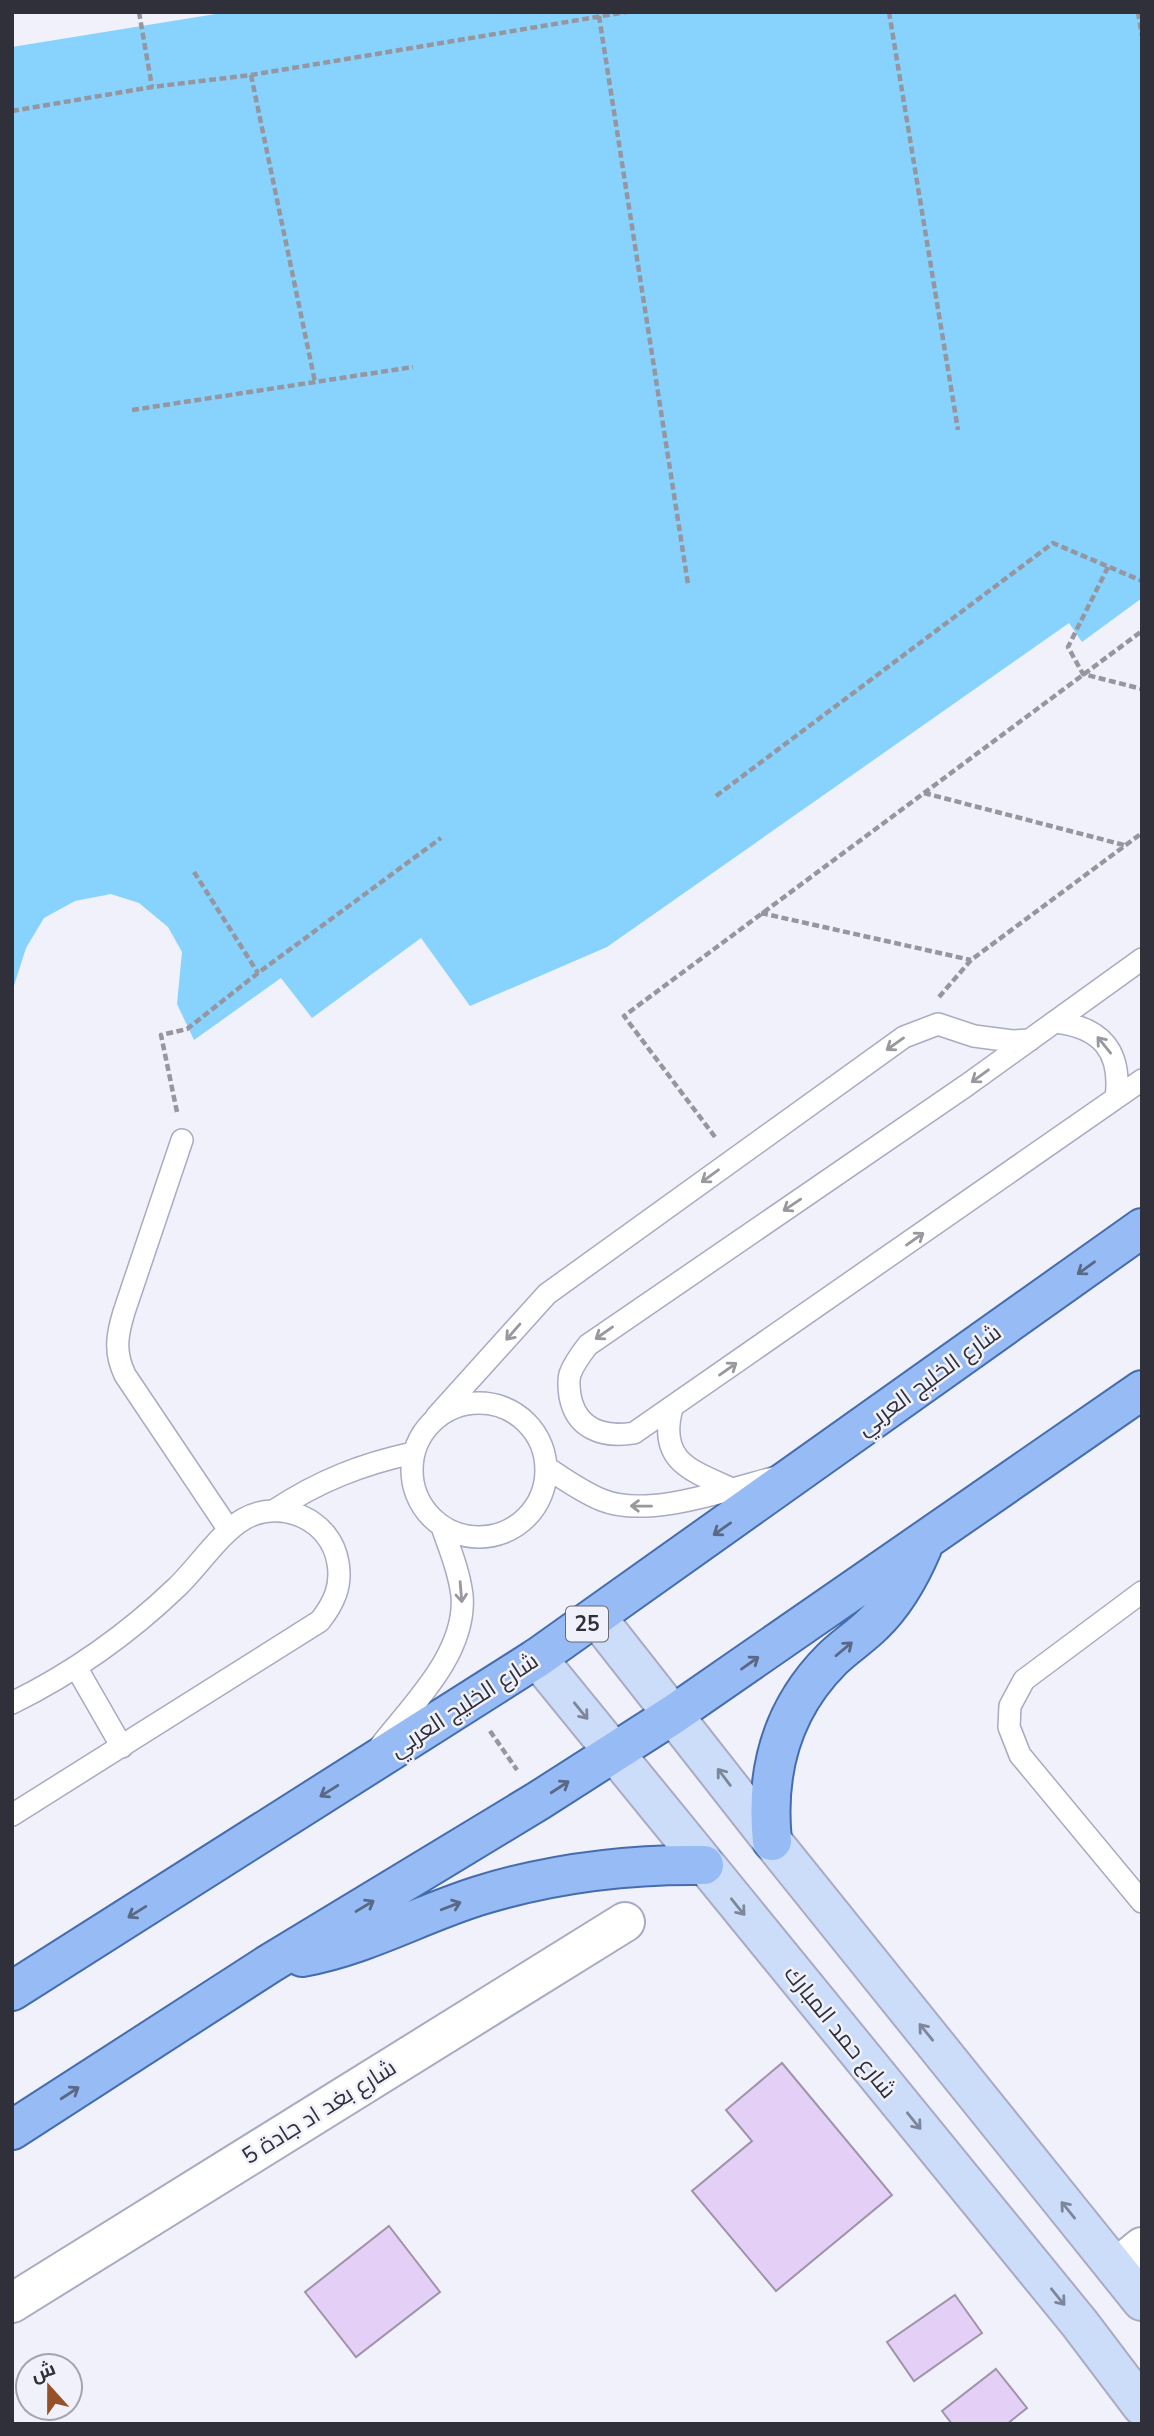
<svg xmlns="http://www.w3.org/2000/svg" width="1154" height="2436" viewBox="0 0 1154 2436" font-family="'Nunito Sans',Cairo,sans-serif">
<rect width="100%" height="100%" fill="#f0f1fb"/>
<path fill="#87d3fd" d="M 228,12 L 1142,12 L 1142,598 L 1082,642 L 1069,623 L 607,947 L 470,1006 L 421,938 L 312,1018 L 281,978 L 194,1040 L 177,1004 L 182,952 L 168,927 L 139,903 L 111,894 L 75,901 L 44,918 L 26,948 L 12,992 L 12,47 Z"/>
<path fill="#e4d0f7" stroke="#9f93aa" stroke-width="2" d="M 782,2063 L 892,2195 L 776,2291 L 692,2191 L 752,2141 L 726,2110 Z
M 389,2226 L 440,2292 L 356,2357 L 305,2292 Z
M 955,2295 L 982,2333 L 914,2381 L 887,2342 Z
M 996,2369 L 1027,2408 L 1007,2424 L 952,2424 L 942,2411 Z"/>
<g fill="none" stroke-linecap="round" stroke-linejoin="round">
<defs>
<path id="service" d="M 1142,959 L 967,1085 L 588,1345 C 581,1354 574,1363 570,1374 C 568,1381 569,1389 570,1396 C 576,1429 603,1438 634,1433 L 1142,1080
M 1055,1022 C 1102,1027 1122,1052 1116,1098
M 182,1140 L 124,1312 C 117,1335 114,1352 125,1375 L 229,1530
M412 1470a67 67 0 1 1 134 0a67 67 0 1 1-134 0Z
M 672,1408 C 658,1460 689,1470 730,1488
M 436,1417 L 547,1294 L 904,1037 L 938,1024 L 974,1036 L 1012,1041 L 1030,1040
M 546,1467 C 564,1479 582,1492 602,1500 C 648,1519 729,1489 777,1477
M 275,1510 C 319,1481 362,1464 413,1453
M 1142,1592 L 1024,1680 L 1010,1706 L 1009,1727 L 1020,1755 L 1142,1902
M 76,1667 L 122,1747
M 12,1703 C 73,1673 128,1634 177,1587 C 197,1568 221,1532 244,1519 C 281,1498 331,1519 338,1563 C 342,1586 334,1603 320,1621 L 12,1815
M 381,1745 C 414,1703 467,1652 462,1595 C 459,1572 450,1549 442,1527"/>
<path id="minor" d="M 1116,2268 L 1142,2247
M 12,2303 L 625,1922"/>
<path id="secondary" d="M 597,1618 L 772,1841 L 1142,2301
M 537,1658 L 1080,2324 L 1142,2406"/>
<path id="primary" d="M 772,1841 C 765,1772 782,1709 832,1659 C 844,1647 860,1637 873,1624 C 895,1603 910,1576 922,1548
M 302,1957 C 364,1946 418,1915 478,1896 C 552,1873 627,1864 704,1865
M 12,1991 L 537,1658 L 1142,1228
M 12,2130 L 269,1964 L 538,1801 L 674,1714 L 1142,1390"/>
</defs>
<use href="#service" stroke="#a9aac3" stroke-width="24"/>
<use href="#minor" stroke="#a9aac3" stroke-width="42"/>
<use href="#secondary" stroke="#a9aac3" stroke-width="42"/>
<use href="#primary" stroke="#456dae" stroke-width="42"/>
<path stroke="#9596a0" stroke-width="4.5" stroke-dasharray="7 3.5" stroke-linecap="butt" d="M 139,12 L 152,87
M 889,12 L 958,430
M 1138,12 L 1142,36
M 599,16 L 688,584
M 251,75 L 315,382
M 12,111 L 152,87 L 251,75 L 626,12
M 132,410 L 413,367
M 1108,567 L 1068,647 L 1083,674 L 1142,689
M 924,793 L 1124,845
M 716,796 L 1053,543 L 1142,581
M 194,872 L 258,973
M 761,913 L 971,960
M 939,997 L 971,960 L 1142,833
M 177,1112 L 161,1035 L 187,1029 L 258,973 L 441,838
M 715,1137 L 624,1016 L 1142,631
M 490,1731 L 517,1770"/>
<use href="#service" stroke="#fff" stroke-width="21"/>
<use href="#minor" stroke="#fff" stroke-width="38"/>
<use href="#secondary" stroke="#cbddf9" stroke-width="38"/>
<use href="#primary" stroke="#97bbf4" stroke-width="38"/>
</g>
<defs><path id="oneway-shaft" d="M-6 0H5M1.5-3L5.5 0L1.5 3" fill="none" stroke-width="1.6" stroke-linecap="round" stroke-linejoin="round" transform="scale(1.75)"/></defs>
<g stroke="#98989d">
<use href="#oneway-shaft" transform="translate(895 1044) rotate(145)"/>
<use href="#oneway-shaft" transform="translate(1104 1045) rotate(-129)"/>
<use href="#oneway-shaft" transform="translate(980 1076) rotate(144)"/>
<use href="#oneway-shaft" transform="translate(710 1176) rotate(144)"/>
<use href="#oneway-shaft" transform="translate(792 1205) rotate(146)"/>
<use href="#oneway-shaft" transform="translate(915 1239) rotate(-35)"/>
<use href="#oneway-shaft" transform="translate(513 1332) rotate(131)"/>
<use href="#oneway-shaft" transform="translate(604 1333) rotate(145)"/>
<use href="#oneway-shaft" transform="translate(728 1369) rotate(-35)"/>
<use href="#oneway-shaft" transform="translate(641 1506) rotate(-179)"/>
<use href="#oneway-shaft" transform="translate(461 1592) rotate(85)"/>
</g>
<g stroke="#596885">
<use href="#oneway-shaft" transform="translate(1086 1268) rotate(144)"/>
<use href="#oneway-shaft" transform="translate(722 1529) rotate(145)"/>
<use href="#oneway-shaft" transform="translate(844 1649) rotate(-40)"/>
<use href="#oneway-shaft" transform="translate(750 1663) rotate(-35)"/>
<use href="#oneway-shaft" transform="translate(560 1787) rotate(-33)"/>
<use href="#oneway-shaft" transform="translate(329 1791) rotate(148)"/>
<use href="#oneway-shaft" transform="translate(365 1906) rotate(-31)"/>
<use href="#oneway-shaft" transform="translate(451 1906) rotate(-21)"/>
<use href="#oneway-shaft" transform="translate(137 1912) rotate(148)"/>
<use href="#oneway-shaft" transform="translate(70 2093) rotate(-33)"/>
</g>
<g stroke="#7e869a">
<use href="#oneway-shaft" transform="translate(581 1711) rotate(51)"/>
<use href="#oneway-shaft" transform="translate(724 1777) rotate(-127)"/>
<use href="#oneway-shaft" transform="translate(738 1907) rotate(51)"/>
<use href="#oneway-shaft" transform="translate(926 2032) rotate(-129)"/>
<use href="#oneway-shaft" transform="translate(914 2121) rotate(51)"/>
<use href="#oneway-shaft" transform="translate(1068 2210) rotate(-129)"/>
<use href="#oneway-shaft" transform="translate(1058 2297) rotate(51)"/>
</g>
<g text-anchor="middle" dominant-baseline="central" stroke-width="5" stroke-linejoin="round" paint-order="stroke">
<rect fill="#f0f1fb" stroke="#6a6a75" stroke-width="2" x="566" y="1606.5" width="42" height="35" rx="5"/>
<g font-size="21" font-weight="bold" fill="#30303b">
<text x="587" y="1624">25</text>
</g>
<g font-size="23" fill="#30303b" stroke="#f0f1fb">
<text transform="translate(929 1380) rotate(-36)">شارع الخليج العربي</text>
<text transform="translate(464 1705) rotate(-33)">شارع الخليج العربي</text>
<text transform="translate(840 2032) rotate(51)">شارع حمد المبارك</text>
<text transform="translate(319 2112) rotate(-32)">شارع بغد اد جادة 5</text>
</g>
</g>
<rect width="1154" height="2436" fill="none" stroke="#30303b" stroke-width="28"/>
<g transform="translate(49 2387) rotate(339)"><circle r="33" fill="#f0f1fb" stroke="#a3a4ae" stroke-width="2"/>
<path d="M0-5L12 26L0 18L-12 26Z" fill="#975128"/>
<text y="-10" font-size="19" font-weight="bold" text-anchor="middle" fill="#30303b">ش</text>
</g>
</svg>
